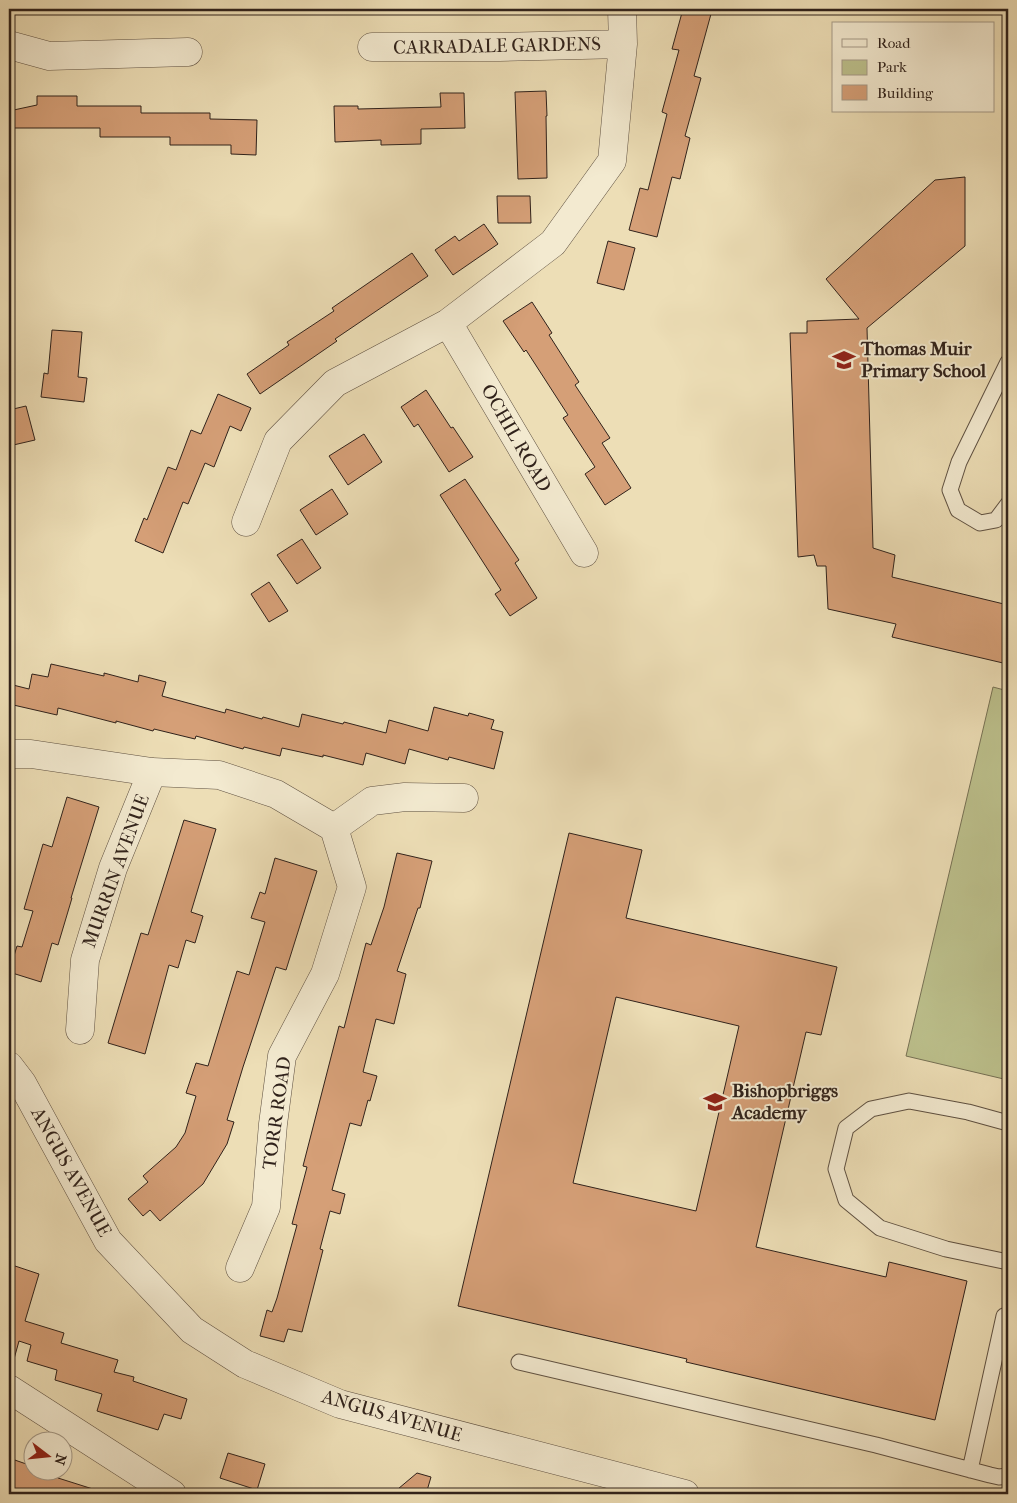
<svg xmlns="http://www.w3.org/2000/svg" width="1017" height="1503" viewBox="0 0 1017 1503" font-family="'IM FELL French Canon',serif">
<rect width="100%" height="100%" fill="#eddeb6"/>
<filter id="stains"><feTurbulence type="fractalNoise" baseFrequency=".004" numOctaves="4"/><feColorMatrix values="0 0 0 0 .2 0 0 0 0 .09 0 0 0 0 .02 0 0 0 .5 -.17"/></filter>
<radialGradient id="worn" r=".72"><stop offset=".6" stop-color="#630" stop-opacity="0"/><stop offset="1" stop-color="#630" stop-opacity=".3"/></radialGradient>
<path fill="#bcc08c" stroke="#767154" d="M 993,687 L 1008,691 L 1008,1080 L 906,1056 Z"/>
<path fill="#d59f77" stroke="#30221b" fill-rule="evenodd" d="M 683,9 L 690,9 L 711,14 L 694,76 L 701,78 L 685,136 L 690,138 L 680,179 L 672,177 L 657,237 L 629,230 L 640,188 L 648,190 L 667,114 L 662,112 L 679,50 L 672,49 Z
M 546,91 L 547,116 L 546,116 L 547,178 L 518,179 L 515,92 Z
M 440,93 L 464,93 L 465,128 L 421,129 L 421,144 L 381,145 L 381,140 L 335,142 L 334,106 L 358,106 L 358,109 L 441,107 Z
M 37,96 L 77,96 L 77,106 L 141,106 L 141,113 L 210,113 L 210,119 L 257,120 L 256,155 L 231,154 L 231,145 L 170,145 L 170,137 L 100,137 L 100,128 L 9,128 L 9,111 L 37,105 Z
M 965,177 L 965,246 L 867,328 L 873,548 L 895,555 L 892,577 L 1008,605 L 1008,641 L 1003,663 L 892,637 L 896,624 L 828,609 L 826,566 L 817,566 L 814,555 L 798,557 L 790,333 L 807,333 L 807,321 L 859,319 L 826,279 L 935,180 Z
M 497,196 L 530,196 L 531,223 L 498,223 Z
M 484,224 L 498,244 L 453,275 L 435,250 L 455,236 L 459,241 Z
M 608,241 L 635,248 L 624,290 L 597,283 Z
M 412,253 L 428,276 L 335,339 L 337,341 L 260,394 L 247,374 L 289,345 L 287,342 L 334,311 L 332,308 Z
M 532,302 L 552,333 L 549,335 L 579,382 L 575,385 L 610,438 L 602,443 L 631,488 L 605,505 L 585,474 L 595,467 L 563,418 L 568,415 L 526,350 L 524,352 L 503,321 Z
M 52,330 L 82,332 L 78,377 L 87,378 L 84,402 L 41,397 L 44,373 L 48,374 Z
M 426,390 L 451,428 L 453,427 L 473,457 L 449,472 L 418,424 L 414,427 L 401,407 Z
M 218,394 L 251,408 L 241,431 L 230,426 L 214,467 L 205,463 L 188,504 L 183,502 L 163,553 L 135,541 L 144,518 L 147,520 L 168,467 L 176,470 L 191,430 L 201,434 Z
M 26,406 L 35,440 L 9,446 L 9,410 Z
M 364,434 L 382,462 L 348,485 L 329,456 Z
M 465,479 L 519,560 L 515,563 L 537,598 L 510,616 L 495,594 L 501,590 L 440,495 Z
M 332,489 L 348,514 L 316,535 L 300,510 Z
M 302,539 L 321,568 L 297,584 L 277,555 Z
M 269,582 L 288,611 L 269,622 L 251,594 Z
M 51,664 L 104,676 L 104,673 L 138,682 L 139,675 L 166,682 L 162,696 L 225,713 L 226,709 L 262,719 L 263,717 L 299,727 L 302,714 L 343,724 L 344,722 L 386,733 L 389,720 L 428,731 L 434,707 L 468,716 L 469,713 L 494,720 L 491,729 L 503,732 L 494,769 L 449,757 L 448,760 L 409,749 L 405,764 L 366,753 L 363,765 L 323,755 L 323,757 L 282,748 L 280,756 L 244,747 L 243,749 L 196,736 L 195,739 L 154,729 L 153,731 L 116,721 L 116,723 L 58,708 L 57,715 L 9,704 L 9,684 L 29,689 L 32,674 L 48,677 Z
M 67,797 L 99,807 L 71,898 L 72,898 L 58,945 L 52,943 L 41,982 L 9,972 L 17,946 L 22,947 L 33,911 L 24,909 L 43,844 L 52,847 Z
M 184,820 L 216,829 L 191,912 L 203,916 L 195,943 L 186,940 L 178,968 L 169,965 L 145,1054 L 108,1043 L 141,933 L 148,935 Z
M 569,833 L 642,850 L 626,918 L 837,967 L 821,1035 L 806,1032 L 756,1247 L 886,1277 L 889,1262 L 967,1281 L 935,1420 L 686,1362 L 687,1359 L 458,1306 ZM 616,997 L 739,1026 L 696,1211 L 573,1183 Z
M 397,853 L 432,861 L 420,908 L 418,908 L 397,971 L 406,974 L 394,1024 L 376,1019 L 363,1072 L 377,1076 L 370,1101 L 368,1100 L 361,1126 L 350,1123 L 332,1190 L 345,1194 L 340,1214 L 330,1211 L 320,1249 L 323,1250 L 302,1332 L 288,1329 L 284,1342 L 260,1336 L 267,1310 L 272,1312 L 277,1298 L 297,1225 L 292,1224 L 307,1167 L 303,1166 L 339,1026 L 344,1028 L 366,943 L 371,945 L 384,907 Z
M 275,858 L 317,871 L 286,970 L 276,967 L 243,1067 L 227,1120 L 234,1122 L 227,1144 L 203,1184 L 160,1221 L 150,1210 L 143,1216 L 128,1199 L 148,1182 L 143,1176 L 176,1147 L 185,1133 L 196,1096 L 186,1093 L 196,1063 L 208,1066 L 237,971 L 249,975 L 265,922 L 251,918 L 260,892 L 265,894 Z
M 9,1264 L 39,1274 L 25,1321 L 64,1333 L 61,1343 L 118,1360 L 114,1372 L 134,1377 L 133,1381 L 187,1399 L 181,1419 L 164,1414 L 158,1430 L 97,1411 L 102,1394 L 55,1380 L 57,1370 L 27,1361 L 31,1345 L 19,1341 L 14,1359 L 9,1358 Z
M 228,1453 L 265,1464 L 257,1490 L 220,1478 Z
M 9,1458 L 32,1466 L 32,1470 L 61,1470 L 58,1478 L 96,1490 L 95,1494 L 9,1494 Z
M 417,1473 L 431,1477 L 426,1494 L 392,1494 Z"/>
<g fill="none" stroke-linecap="round" stroke-linejoin="round">
<defs>
<path id="service" d="M 1008,362 L 959,462 L 950,490 L 958,510 L 980,523 L 996,520 L 1008,504
M 1008,1123 L 968,1112 L 909,1101 L 871,1109 L 846,1128 L 836,1169 L 846,1200 L 880,1228 L 946,1249 L 1008,1262
M 519,1362 L 876,1445 L 990,1475 L 999,1477 L 1008,1476
M 970,1470 L 1004,1316"/>
<path id="minor" d="M 9,45 L 49,56 L 188,52
M 372,47 L 499,47 L 623,44
M 448,323 L 584,553
M 246,522 L 278,441 L 335,383 L 448,323 L 553,243 L 612,161 L 623,44 L 622,9
M 9,754 L 31,754 L 152,772 L 219,775 L 276,794 L 334,828 L 352,887 L 325,974 L 282,1056 L 273,1124 L 266,1207 L 240,1268
M 334,828 L 372,801 L 405,797 L 464,798
M 80,1030 L 85,960 L 113,868 L 152,772
M 9,1389 L 172,1494"/>
<path id="tertiary" d="M 9,1066 L 22,1083 L 108,1241 L 192,1330 L 245,1364 L 340,1404 L 685,1494"/>
</defs>
<use href="#service" stroke="#5f5142" stroke-width="17"/>
<use href="#minor" stroke="#5f5142" stroke-width="29"/>
<use href="#tertiary" stroke="#5f5142" stroke-width="29"/>
<use href="#service" stroke="#f3ead0" stroke-width="15"/>
<use href="#minor" stroke="#f3ead0" stroke-width="28"/>
<use href="#tertiary" stroke="#f3ead0" stroke-width="28"/>
</g>
<defs>
<symbol id="school-bare" viewBox="-9 -9 18 18"><path d="M0-5L7-2L0 1L-7-2ZM-4 1L0 2.5L4 1V4Q0 6-4 4Z" fill="#8f2418" stroke="#f3ead0" stroke-width="2.5" paint-order="stroke"/></symbol>
</defs>
<g fill-rule="evenodd">
<use href="#school-bare" x="828" y="344" width="32" height="32"/>
<use href="#school-bare" x="699" y="1086" width="32" height="32"/>
</g>
<g text-anchor="middle" dominant-baseline="central" stroke-width="4" stroke-linejoin="round" paint-order="stroke">
<g font-size="19" fill="#30221b" stroke="#f3ead0">
<text transform="translate(497 46) rotate(-1)">CARRADALE GARDENS</text>
<text transform="translate(516 438) rotate(60)">OCHIL ROAD</text>
<text transform="translate(116 871) rotate(-70)">MURRIN AVENUE</text>
<text transform="translate(277 1113) rotate(-82)">TORR ROAD</text>
<text transform="translate(71 1172) rotate(61)">ANGUS AVENUE</text>
<text transform="translate(392 1416) rotate(16)">ANGUS AVENUE</text>
</g>
<g font-size="19" font-weight="bold" fill="#30221b" stroke="#f3ead0" text-anchor="start">
<text x="861" y="349">Thomas Muir<tspan x="861" dy="22">Primary School</tspan></text>
<text x="732" y="1091">Bishopbriggs<tspan x="732" dy="22">Academy</tspan></text>
</g>
</g>
<rect width="1017" height="1503" fill="none" stroke="#eddeb6" stroke-width="30"/>
<rect x="10" y="10" width="997" height="1483" fill="none" stroke="#30221b" stroke-width="2.5"/>
<rect x="15" y="15" width="987" height="1473" fill="none" stroke="#30221b"/>
<rect x="832" y="22" width="162" height="90" fill="#f3ead0" stroke="#a59a88"/>
<rect x="842" y="39" width="25" height="8" fill="#f3ead0" stroke="#a59a88"/>
<text x="877" y="48" font-size="15" fill="#30221b">Road</text>
<rect x="842" y="60" width="25" height="15" fill="#bcc08c" stroke="#a59a88"/>
<text x="877" y="72" font-size="15" fill="#30221b">Park</text>
<rect x="842" y="85" width="25" height="15" fill="#d59f77" stroke="#a59a88"/>
<text x="877" y="98" font-size="15" fill="#30221b">Building</text>
<g transform="translate(48 1456) rotate(106)"><circle r="24" fill="#f3ead0" stroke="#a59a88"/>
<path d="M0-4L9 19L0 12L-9 19Z" fill="#8f2418"/>
<text y="-8" font-size="14" font-weight="bold" text-anchor="middle" fill="#30221b">N</text>
</g>
<rect width="100%" height="100%" filter="url(#stains)"/>
<rect width="100%" height="100%" fill="url(#worn)"/>
</svg>
